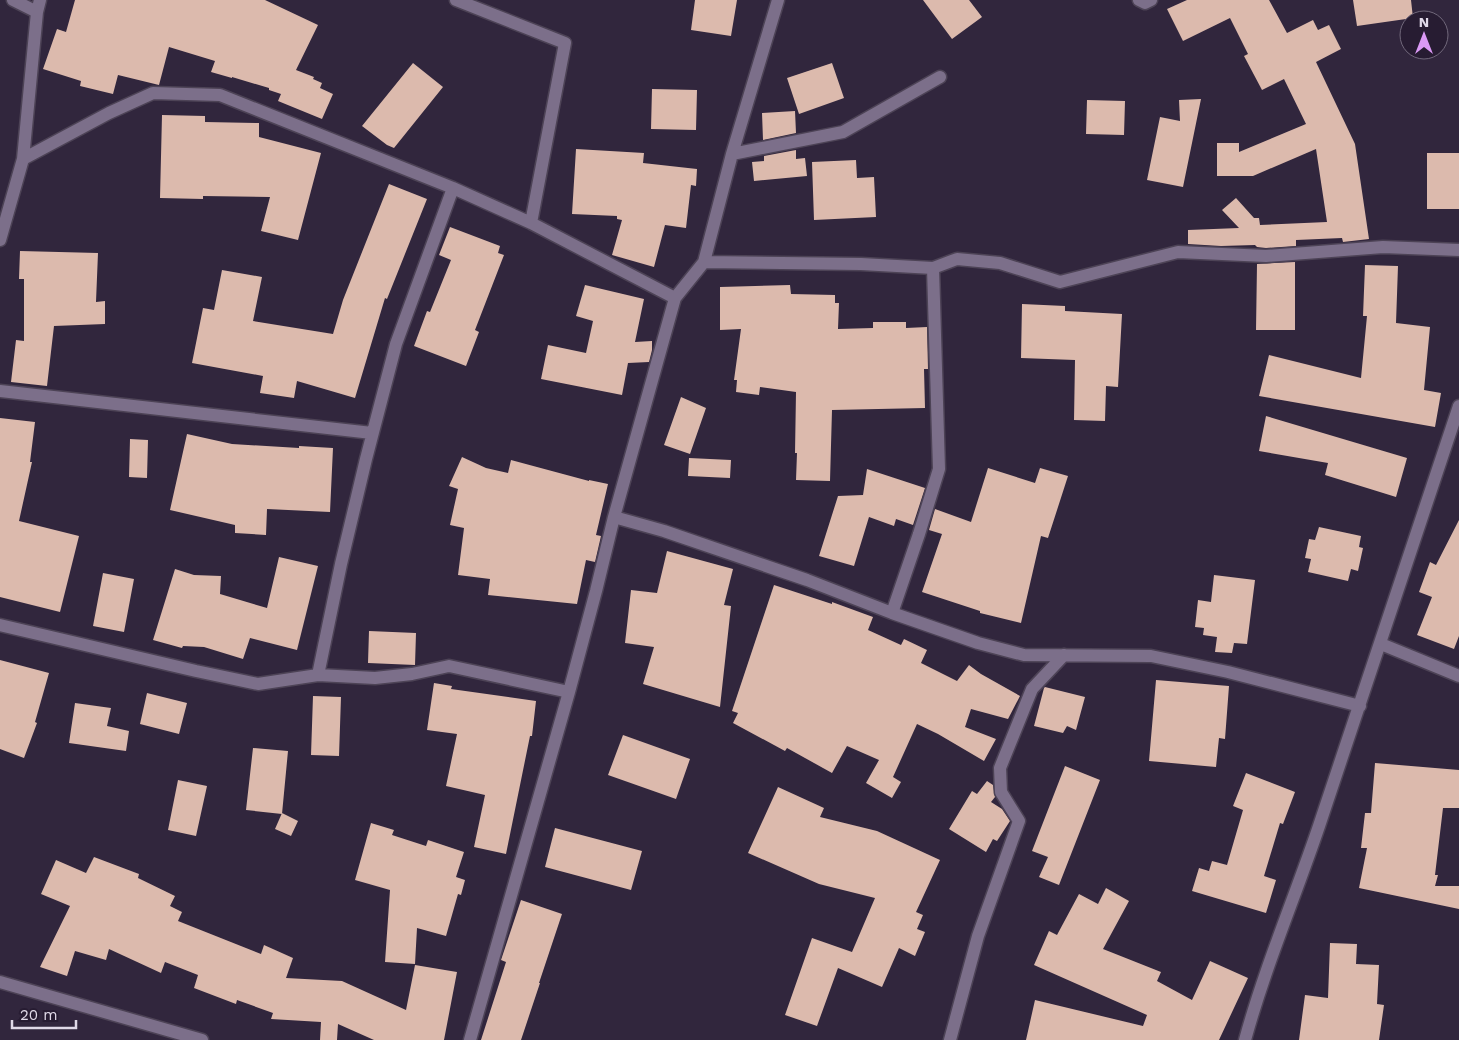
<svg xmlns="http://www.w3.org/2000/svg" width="1459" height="1040" viewBox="0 0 1459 1040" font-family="'Work Sans',sans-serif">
<rect width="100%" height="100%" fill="#31263d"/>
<path fill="#dcbaad" d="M 75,0 L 265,0 L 318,25 L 296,70 L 314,77 L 313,79 L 322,83 L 320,88 L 333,94 L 322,119 L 278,101 L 281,94 L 269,90 L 269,88 L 232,77 L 232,78 L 211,72 L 215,61 L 169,47 L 159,85 L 118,75 L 113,94 L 80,86 L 81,81 L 43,69 L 57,29 L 66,32 Z
M 695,0 L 737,0 L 731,36 L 691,30 Z
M 923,0 L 969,0 L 982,17 L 952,39 Z
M 1187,0 L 1269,0 L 1287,33 L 1313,20 L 1318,30 L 1329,25 L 1341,49 L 1316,62 L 1355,144 L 1369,239 L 1343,242 L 1342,238 L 1296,240 L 1296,246 L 1266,248 L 1257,247 L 1255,245 L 1221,246 L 1188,244 L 1188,230 L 1239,228 L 1222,210 L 1236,198 L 1254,218 L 1259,218 L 1260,225 L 1327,222 L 1316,149 L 1253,176 L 1217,176 L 1217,143 L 1239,143 L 1239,152 L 1306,124 L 1284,79 L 1262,90 L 1244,56 L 1248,54 L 1230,18 L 1183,41 L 1167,9 Z
M 1353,0 L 1411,0 L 1413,18 L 1357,26 Z
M 413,63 L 443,87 L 394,148 L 387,145 L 362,126 Z
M 832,63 L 844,98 L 799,114 L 787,78 Z
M 652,89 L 697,90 L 696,130 L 651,129 Z
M 1201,99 L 1183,187 L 1147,180 L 1160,117 L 1180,121 L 1179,100 Z
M 1087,100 L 1125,101 L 1124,135 L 1086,134 Z
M 795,111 L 796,133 L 763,140 L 762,113 Z
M 162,115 L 205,116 L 205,122 L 259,123 L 259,137 L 321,153 L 298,240 L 261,231 L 270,197 L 203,196 L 203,199 L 160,198 Z
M 576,149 L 644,153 L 643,163 L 697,169 L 696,186 L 691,185 L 686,228 L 665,225 L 654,267 L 612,255 L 622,220 L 617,219 L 617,216 L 572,214 Z
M 796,150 L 796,159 L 805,158 L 807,176 L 754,181 L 752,162 L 764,161 L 764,156 Z
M 1427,153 L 1459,153 L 1459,209 L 1427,209 Z
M 856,160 L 857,178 L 874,177 L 876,217 L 814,220 L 812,162 Z
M 389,184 L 427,199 L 387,299 L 385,298 L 355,398 L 297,381 L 294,398 L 260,393 L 263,376 L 192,363 L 203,308 L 214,310 L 222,270 L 262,277 L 253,321 L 333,334 L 343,300 Z
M 450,227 L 500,246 L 498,253 L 504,255 L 475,330 L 479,332 L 466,366 L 414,346 L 427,311 L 430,312 L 451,260 L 439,255 Z
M 20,251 L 98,253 L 96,302 L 105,301 L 105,324 L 54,326 L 47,386 L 11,382 L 16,340 L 24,341 L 24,279 L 19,279 Z
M 1295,262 L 1295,330 L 1256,330 L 1257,264 Z
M 1365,265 L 1398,266 L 1396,323 L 1430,327 L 1424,390 L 1441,393 L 1435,427 L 1259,396 L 1269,355 L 1361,378 L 1367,316 L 1363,316 Z
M 585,285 L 644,299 L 635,342 L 652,341 L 652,350 L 649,362 L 628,363 L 622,395 L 541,379 L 548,345 L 586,353 L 593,321 L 576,316 Z
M 790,285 L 791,294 L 835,295 L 835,303 L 839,303 L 838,329 L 873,328 L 873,322 L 906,322 L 906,328 L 927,327 L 928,369 L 924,369 L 925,408 L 832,410 L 830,481 L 796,480 L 797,453 L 795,453 L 796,392 L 760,387 L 759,395 L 736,392 L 737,380 L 734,380 L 741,329 L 720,330 L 720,287 Z
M 1022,304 L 1065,306 L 1065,311 L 1122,314 L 1118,387 L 1106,386 L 1105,421 L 1074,420 L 1075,360 L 1021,358 Z
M 681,397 L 706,408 L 690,454 L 664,445 Z
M 1266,416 L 1407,458 L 1396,497 L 1325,475 L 1328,463 L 1259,451 Z
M 0,418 L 35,422 L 30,462 L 32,462 L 19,521 L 79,536 L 60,612 L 0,597 Z
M 187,434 L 232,444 L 299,448 L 299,446 L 333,448 L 330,512 L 267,509 L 266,535 L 235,533 L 235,525 L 170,510 Z
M 130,439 L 148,440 L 147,478 L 129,477 Z
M 462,457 L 486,468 L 508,473 L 511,460 L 589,481 L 589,480 L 608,484 L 596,535 L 601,536 L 595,562 L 586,560 L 577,604 L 488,595 L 490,579 L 458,575 L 464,528 L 450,525 L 458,489 L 449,486 Z
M 689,458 L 731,460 L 730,478 L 688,476 Z
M 988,468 L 1035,483 L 1040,468 L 1068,476 L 1048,538 L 1041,536 L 1021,623 L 980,613 L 980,611 L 922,592 L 942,534 L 929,530 L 935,509 L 971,522 Z
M 867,469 L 925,488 L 913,525 L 896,519 L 894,526 L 869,517 L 854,566 L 819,556 L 838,496 L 863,495 Z
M 1459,520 L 1459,636 L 1454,649 L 1417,635 L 1432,597 L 1419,592 L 1430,562 L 1436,565 Z
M 1319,527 L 1361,536 L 1359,547 L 1363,548 L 1358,571 L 1351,569 L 1348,581 L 1308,572 L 1311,559 L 1305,558 L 1309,539 L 1315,540 Z
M 667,551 L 733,569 L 724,605 L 731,606 L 720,707 L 643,684 L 654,647 L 625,643 L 631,590 L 657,593 Z
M 279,557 L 318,566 L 297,650 L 250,638 L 243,659 L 204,647 L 183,646 L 182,648 L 153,640 L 175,569 L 194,575 L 221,576 L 220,594 L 267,608 Z
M 103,573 L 134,579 L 124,632 L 93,626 Z
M 1214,575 L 1255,580 L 1247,644 L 1234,643 L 1232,653 L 1215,652 L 1217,637 L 1203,635 L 1204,628 L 1195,627 L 1198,600 L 1211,602 Z
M 774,585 L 832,604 L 832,602 L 873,617 L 868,630 L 901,645 L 904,639 L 927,650 L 921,663 L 957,681 L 969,665 L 981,674 L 1020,696 L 1008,719 L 971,709 L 965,727 L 996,739 L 984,761 L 938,734 L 917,724 L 893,777 L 901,782 L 892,798 L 866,783 L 879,760 L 847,746 L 832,773 L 787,748 L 785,751 L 733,723 L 738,713 L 732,711 Z
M 369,631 L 416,633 L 415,665 L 368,663 Z
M 0,660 L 49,673 L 35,722 L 37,723 L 24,758 L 0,749 Z
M 1156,680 L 1229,686 L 1225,739 L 1219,738 L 1216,767 L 1149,761 Z
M 434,683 L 452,686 L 451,689 L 536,701 L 532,736 L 530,736 L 506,854 L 474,847 L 485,795 L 446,786 L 457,734 L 427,730 Z
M 1045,687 L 1085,697 L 1076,730 L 1067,726 L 1063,733 L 1034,726 L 1044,688 Z
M 147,693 L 187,703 L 179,734 L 140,724 Z
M 313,696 L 341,697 L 339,756 L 311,755 Z
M 75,703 L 111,708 L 107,726 L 129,731 L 126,751 L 69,743 Z
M 623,735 L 690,759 L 676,799 L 608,775 Z
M 253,748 L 288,751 L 282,814 L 246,810 Z
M 1375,763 L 1459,770 L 1459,808 L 1443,808 L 1435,875 L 1438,875 L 1435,886 L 1459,886 L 1459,909 L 1359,888 L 1367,848 L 1361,848 L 1365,813 L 1371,813 Z
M 1065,766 L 1100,780 L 1059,885 L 1039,877 L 1048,857 L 1032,851 Z
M 1246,773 L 1295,792 L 1283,824 L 1280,823 L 1264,876 L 1276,880 L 1266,913 L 1192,891 L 1199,868 L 1209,871 L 1212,861 L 1227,865 L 1243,810 L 1233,806 Z
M 178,780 L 207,786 L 196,836 L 168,830 Z
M 987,781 L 993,785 L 995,797 L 991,802 L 1002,809 L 1010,821 L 997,841 L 993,839 L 986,852 L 949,829 L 972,791 L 977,794 Z
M 778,787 L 824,808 L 820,817 L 877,831 L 940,860 L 916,912 L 923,915 L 917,929 L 925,932 L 915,956 L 899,948 L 882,987 L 838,968 L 817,1026 L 785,1015 L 812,938 L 852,952 L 875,898 L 819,884 L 748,853 Z
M 282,813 L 298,821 L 291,836 L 275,829 Z
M 371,823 L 394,830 L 392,835 L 426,846 L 428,840 L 464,852 L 456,877 L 465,880 L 461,895 L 458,894 L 446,936 L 417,928 L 415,964 L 385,962 L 390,890 L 355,880 Z
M 555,828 L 642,851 L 631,890 L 545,867 Z
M 94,857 L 139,874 L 138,878 L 175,896 L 170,906 L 182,912 L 178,921 L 261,954 L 264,945 L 293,958 L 286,978 L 342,981 L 406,1010 L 415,965 L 457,972 L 444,1040 L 374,1040 L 338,1024 L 337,1040 L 320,1040 L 321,1022 L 271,1019 L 273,1013 L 237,1000 L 236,1004 L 194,988 L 198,975 L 165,962 L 161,973 L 109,949 L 106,960 L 75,951 L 67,976 L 40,967 L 70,906 L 41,894 L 56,860 L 86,873 Z
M 1106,888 L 1129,901 L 1103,949 L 1161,972 L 1157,981 L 1192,1000 L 1210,961 L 1248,978 L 1219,1040 L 1026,1040 L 1035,1000 L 1143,1026 L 1147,1015 L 1034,965 L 1049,931 L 1057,935 L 1079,894 L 1098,904 Z
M 521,900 L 562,914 L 539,983 L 540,983 L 521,1040 L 481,1040 L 506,962 L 501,960 Z
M 1330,943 L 1357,944 L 1356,964 L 1379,965 L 1377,1004 L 1384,1005 L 1379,1040 L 1299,1040 L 1305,995 L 1328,998 Z"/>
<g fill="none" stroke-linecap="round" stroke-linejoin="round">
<defs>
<path id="minor" d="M 13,0 L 37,12
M 456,0 L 565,43 L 531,223
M 1139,0 L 1145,3 L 1151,0
M 732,154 L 843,132 L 940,77
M 23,159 L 109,113 L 153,93 L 220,95 L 453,188 L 531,223 L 675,298
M 0,240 L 23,159 L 37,12 L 40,0
M 704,262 L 861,264 L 933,268 L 957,259 L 1000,263 L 1060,282 L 1178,252 L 1266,256 L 1383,247 L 1459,250
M 0,391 L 372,433
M 614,517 L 664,531 L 807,580 L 892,613 L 978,643 L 1024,655 L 1151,656 L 1228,672 L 1360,706
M 892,613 L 919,534 L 939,469 L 933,268
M 0,625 L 196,671 L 258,684 L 318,675 L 375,678 L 412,674 L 449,666 L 569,692
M 1381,644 L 1459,676
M 318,675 L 341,564 L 366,459 L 396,344 L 453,188
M 0,982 L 202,1040
M 470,1040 L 569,692 L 596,591 L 614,517 L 675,298 L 704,262 L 732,154 L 778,0
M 950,1040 L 978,936 L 1019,821 L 1001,792 L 1000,768 L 1032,689 L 1064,655
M 1245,1040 C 1265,967 1295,897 1319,826 C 1367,686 1413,546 1459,406"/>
</defs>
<use href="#minor" stroke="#4d4356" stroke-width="15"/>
<use href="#minor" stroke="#7c6f8a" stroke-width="12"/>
</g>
<g transform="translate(1424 35)"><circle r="24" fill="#271c32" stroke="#71687b"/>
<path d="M0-4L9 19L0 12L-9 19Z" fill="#db99f5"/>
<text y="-8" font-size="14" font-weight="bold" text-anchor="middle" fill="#e0d9e8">N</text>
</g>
<path d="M12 1020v8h64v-8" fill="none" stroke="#e0d9e8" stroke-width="2.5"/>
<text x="20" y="1020" font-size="15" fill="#e0d9e8" stroke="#271c32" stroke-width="4" paint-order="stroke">20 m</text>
</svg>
